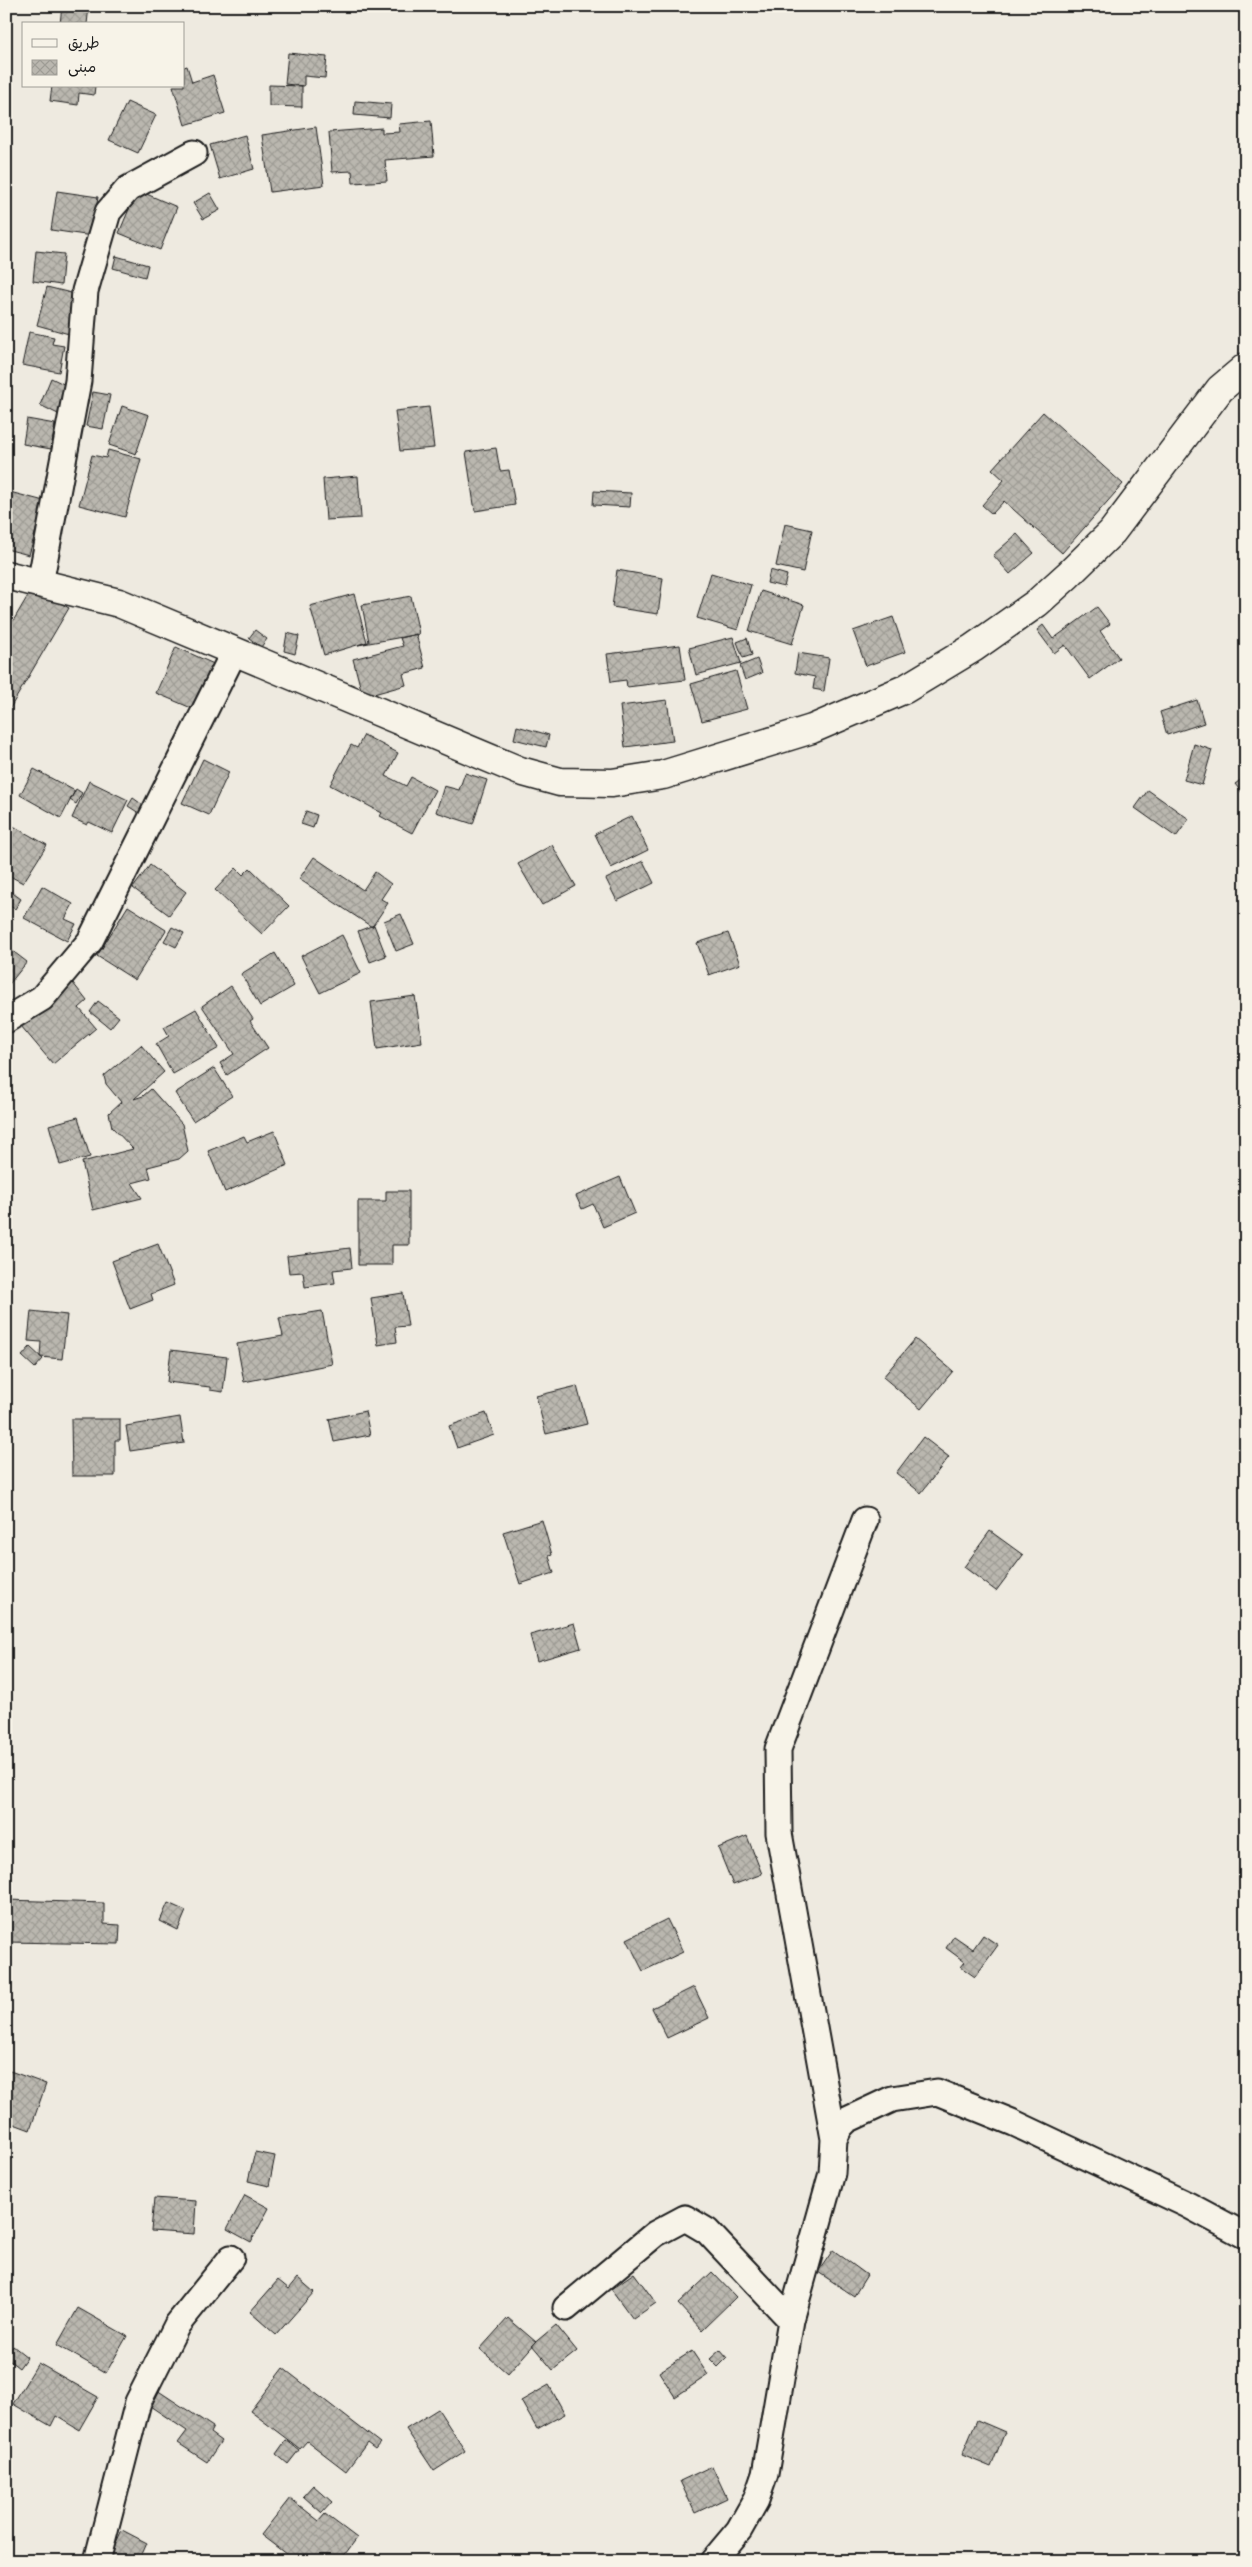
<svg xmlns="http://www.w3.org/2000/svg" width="1252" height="2567" viewBox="0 0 1252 2567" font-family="'Patrick Hand','Playpen Sans Arabic',sans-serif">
<defs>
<pattern id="building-cross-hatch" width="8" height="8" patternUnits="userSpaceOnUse" patternTransform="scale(1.25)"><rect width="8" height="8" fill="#bab7af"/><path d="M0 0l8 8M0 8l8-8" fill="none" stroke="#9f9d96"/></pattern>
</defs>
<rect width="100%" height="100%" fill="#eeeae0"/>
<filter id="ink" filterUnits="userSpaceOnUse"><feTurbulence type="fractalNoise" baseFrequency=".02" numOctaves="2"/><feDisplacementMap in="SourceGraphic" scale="10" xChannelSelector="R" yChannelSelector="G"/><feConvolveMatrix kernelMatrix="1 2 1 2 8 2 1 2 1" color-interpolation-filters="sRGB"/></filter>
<g filter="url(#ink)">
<path fill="url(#building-cross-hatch)" stroke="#1c1c1c" d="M 62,6 L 89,6 L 87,24 L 60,24 Z
M 288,53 L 327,57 L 325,78 L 304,76 L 304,86 L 285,84 Z
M 187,66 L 192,82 L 213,75 L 225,113 L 185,125 L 173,86 L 184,86 L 184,67 Z
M 269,85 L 302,86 L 302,107 L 269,106 Z
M 52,86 L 95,86 L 94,95 L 79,93 L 78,105 L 50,101 Z
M 355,101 L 391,104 L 390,118 L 354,115 Z
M 127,102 L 156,115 L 138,153 L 109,140 Z
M 431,121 L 434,156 L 385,160 L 387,181 L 353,183 L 352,171 L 332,172 L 329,132 L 382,128 L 382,133 L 400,132 L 399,124 Z
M 316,127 L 324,185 L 270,192 L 262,135 Z
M 245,135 L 254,169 L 220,179 L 210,145 Z
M 137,190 L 177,207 L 160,250 L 119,233 Z
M 57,191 L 98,197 L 92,236 L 51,230 Z
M 210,193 L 220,210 L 203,219 L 193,203 Z
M 36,251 L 64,254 L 61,285 L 33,281 Z
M 116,256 L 148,265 L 145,277 L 113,268 Z
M 47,287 L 79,295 L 69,334 L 37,325 Z
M 29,332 L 54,337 L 52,344 L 64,346 L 59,372 L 22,365 Z
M 51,378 L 72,388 L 60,415 L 40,405 Z
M 93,392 L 110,395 L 103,429 L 86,426 Z
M 122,406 L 149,415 L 136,454 L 109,445 Z
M 429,407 L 434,448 L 400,451 L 395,411 Z
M 1043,412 L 1123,484 L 1062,553 L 1004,501 L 992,514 L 982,505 L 1004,480 L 992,469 Z
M 27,419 L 55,424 L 51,449 L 23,444 Z
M 496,448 L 500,471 L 509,470 L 515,505 L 475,511 L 466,452 Z
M 108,450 L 141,459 L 125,517 L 79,505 L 92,455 L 106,458 Z
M 358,476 L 361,518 L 326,520 L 323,479 Z
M 6,491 L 44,501 L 29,555 L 6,549 Z
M 594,491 L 631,493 L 630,507 L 593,505 Z
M 785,524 L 812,530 L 803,572 L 776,566 Z
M 1017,534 L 1034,553 L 1010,574 L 993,555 Z
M 617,570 L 663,578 L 658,614 L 612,607 Z
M 770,570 L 787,575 L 784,587 L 767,583 Z
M 711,573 L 751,585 L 738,630 L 697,618 Z
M 33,587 L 69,608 L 6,715 L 6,633 Z
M 761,591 L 804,605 L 792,644 L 749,631 Z
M 354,594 L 367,642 L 324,655 L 310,606 Z
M 411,596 L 419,634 L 358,645 L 369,642 L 362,605 Z
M 1097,607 L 1110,624 L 1100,631 L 1119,658 L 1090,679 L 1065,645 L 1054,653 L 1037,630 L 1043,625 L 1053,639 Z
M 893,617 L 905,652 L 866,666 L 853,631 Z
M 255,630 L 267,639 L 261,647 L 249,638 Z
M 287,633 L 299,636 L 295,654 L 284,651 Z
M 416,634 L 425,668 L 403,674 L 406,685 L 363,697 L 353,659 L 403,646 L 400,638 Z
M 733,637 L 741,663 L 696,675 L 689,648 Z
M 747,638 L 752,655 L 743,658 L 737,642 Z
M 680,645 L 685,680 L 627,687 L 626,680 L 611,682 L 607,654 Z
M 176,647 L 216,665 L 196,710 L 156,693 Z
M 798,653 L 829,658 L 824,691 L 813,689 L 815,677 L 795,673 Z
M 757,659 L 762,673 L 745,680 L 740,666 Z
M 736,671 L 747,709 L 702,721 L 691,684 Z
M 667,700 L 673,741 L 625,747 L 620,706 Z
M 1197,700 L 1204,723 L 1167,735 L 1160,712 Z
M 517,726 L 549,735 L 546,747 L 514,739 Z
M 364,735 L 398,753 L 386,776 L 406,786 L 411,777 L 435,790 L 412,833 L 380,816 L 382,813 L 330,785 L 351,745 L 357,748 Z
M 1194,744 L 1212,750 L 1202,785 L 1184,780 Z
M 203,759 L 229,772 L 209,815 L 182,803 Z
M 34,769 L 75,791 L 61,818 L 20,795 Z
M 465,773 L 487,780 L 473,824 L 436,812 L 444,786 L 459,790 Z
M 1246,776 L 1246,798 L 1235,784 Z
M 89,781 L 128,800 L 112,833 L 89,822 L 87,825 L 72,818 Z
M 76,789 L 82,793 L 76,804 L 70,800 Z
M 1148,790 L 1189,819 L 1176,837 L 1135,808 Z
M 133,798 L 150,810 L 145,817 L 128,806 Z
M 306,811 L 317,815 L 313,828 L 301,824 Z
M 632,816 L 648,850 L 611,868 L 595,834 Z
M 6,822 L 47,845 L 23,883 L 6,874 Z
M 552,845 L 576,886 L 542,905 L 518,864 Z
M 314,857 L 363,890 L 375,872 L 391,884 L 381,899 L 388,903 L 372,927 L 299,879 Z
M 643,861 L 654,883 L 617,901 L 606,879 Z
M 150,865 L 186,892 L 169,915 L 133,888 Z
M 236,868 L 243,875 L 250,868 L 289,906 L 262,934 L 215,890 Z
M 42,886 L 73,904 L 65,919 L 76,924 L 67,941 L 24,918 Z
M 10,891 L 21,899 L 15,909 L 6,904 L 6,896 Z
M 128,906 L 166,930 L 135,980 L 97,956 Z
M 401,914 L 414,944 L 396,951 L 384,921 Z
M 374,925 L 386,956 L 370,962 L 358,931 Z
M 172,927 L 184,933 L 176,947 L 164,941 Z
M 728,933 L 740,964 L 709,975 L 697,943 Z
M 342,935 L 361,973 L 320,993 L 301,956 Z
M 6,946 L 27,962 L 6,988 Z
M 275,953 L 294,986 L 260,1006 L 241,974 Z
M 73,983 L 87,1001 L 79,1008 L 96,1028 L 53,1064 L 21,1026 Z
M 231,986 L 253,1019 L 250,1021 L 268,1048 L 227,1075 L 220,1063 L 234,1054 L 202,1006 Z
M 415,996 L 422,1042 L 377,1049 L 371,1002 Z
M 98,1001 L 119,1017 L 110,1028 L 90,1012 Z
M 196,1009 L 219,1048 L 173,1074 L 156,1044 L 169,1036 L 164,1027 Z
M 141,1045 L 164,1072 L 134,1099 L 143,1096 L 151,1089 L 182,1124 L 188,1151 L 179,1159 L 148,1167 L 151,1178 L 132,1183 L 142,1198 L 93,1210 L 82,1162 L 133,1149 L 112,1127 L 109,1113 L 121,1102 L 106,1084 L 104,1076 Z
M 214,1068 L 232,1096 L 193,1121 L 175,1093 Z
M 78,1117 L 90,1157 L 60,1165 L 49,1125 Z
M 274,1131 L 288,1165 L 225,1192 L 208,1151 L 244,1136 L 247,1142 Z
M 620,1177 L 635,1213 L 603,1227 L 593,1204 L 582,1209 L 576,1196 Z
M 386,1191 L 409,1191 L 409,1245 L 392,1245 L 392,1265 L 358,1265 L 358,1201 L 386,1201 Z
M 158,1244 L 174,1285 L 151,1294 L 153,1300 L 130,1309 L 112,1261 Z
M 350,1248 L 352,1268 L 333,1270 L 335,1283 L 305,1287 L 303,1272 L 289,1273 L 287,1256 Z
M 403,1293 L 408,1326 L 395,1327 L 397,1342 L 378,1345 L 371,1298 Z
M 31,1311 L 67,1315 L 62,1359 L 40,1357 L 41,1342 L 28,1341 Z
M 322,1311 L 332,1364 L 244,1382 L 237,1344 L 283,1336 L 279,1318 Z
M 915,1339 L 953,1371 L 921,1409 L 883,1377 Z
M 30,1347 L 43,1359 L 35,1368 L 22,1356 Z
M 171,1350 L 227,1357 L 223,1392 L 210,1390 L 210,1387 L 167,1382 Z
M 577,1386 L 587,1424 L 546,1434 L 536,1396 Z
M 365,1411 L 370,1435 L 334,1442 L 329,1419 Z
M 486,1413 L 494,1435 L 457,1448 L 449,1426 Z
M 180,1417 L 184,1443 L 130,1451 L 126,1426 Z
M 71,1419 L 120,1419 L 120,1440 L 115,1440 L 115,1476 L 72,1476 Z
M 923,1437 L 949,1457 L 921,1493 L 896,1473 Z
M 542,1520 L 552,1555 L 549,1556 L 554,1573 L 520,1584 L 503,1532 Z
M 990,1531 L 1023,1555 L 996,1591 L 964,1567 Z
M 574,1623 L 581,1648 L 537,1661 L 530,1635 Z
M 747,1836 L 762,1874 L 733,1885 L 718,1848 Z
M 6,1900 L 104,1903 L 104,1924 L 120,1925 L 119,1944 L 6,1942 Z
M 168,1903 L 186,1911 L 178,1930 L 160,1921 Z
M 667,1919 L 683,1952 L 643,1971 L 627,1939 Z
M 983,1935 L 998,1945 L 975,1977 L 961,1967 L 965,1962 L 946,1948 L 954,1936 L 973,1949 Z
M 694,1987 L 709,2018 L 667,2038 L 652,2008 Z
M 10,2071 L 46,2084 L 30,2130 L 6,2121 L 6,2081 Z
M 255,2152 L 275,2156 L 269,2186 L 248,2181 Z
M 245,2195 L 269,2208 L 251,2242 L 227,2229 Z
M 154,2198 L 196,2201 L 194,2234 L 151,2231 Z
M 833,2250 L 867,2275 L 854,2296 L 818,2272 Z
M 712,2272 L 736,2297 L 702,2330 L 678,2304 Z
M 634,2273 L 656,2303 L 633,2319 L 611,2289 Z
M 298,2278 L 314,2292 L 276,2335 L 250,2312 L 278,2280 L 289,2289 Z
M 78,2308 L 127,2336 L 106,2373 L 57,2345 Z
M 508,2318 L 536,2342 L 508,2374 L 480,2349 Z
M 556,2325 L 577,2351 L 553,2370 L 532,2345 Z
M 13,2346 L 27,2357 L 19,2368 L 6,2358 Z
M 720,2350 L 727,2358 L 718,2367 L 710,2359 Z
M 692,2351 L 708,2375 L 675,2397 L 659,2372 Z
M 38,2363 L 98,2397 L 79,2430 L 56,2416 L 51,2426 L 13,2404 Z
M 283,2368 L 380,2443 L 375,2449 L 367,2443 L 346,2471 L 307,2441 L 300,2449 L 250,2411 Z
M 549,2385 L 565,2414 L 537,2429 L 521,2401 Z
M 157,2390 L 213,2427 L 210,2433 L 221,2441 L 207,2462 L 178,2443 L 187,2431 L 147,2404 Z
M 438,2409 L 465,2451 L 434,2471 L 406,2429 Z
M 977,2420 L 1005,2432 L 991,2467 L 962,2455 Z
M 286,2440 L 299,2450 L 288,2464 L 276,2454 Z
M 712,2466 L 727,2498 L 695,2513 L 680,2481 Z
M 313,2485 L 332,2502 L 322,2513 L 303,2496 Z
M 290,2498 L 319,2521 L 325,2514 L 357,2538 L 340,2561 L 295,2561 L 261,2535 Z
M 122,2530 L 147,2543 L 139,2561 L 117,2561 L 109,2557 Z"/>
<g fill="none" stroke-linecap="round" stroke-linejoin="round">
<defs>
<path id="street" d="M 40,584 L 78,381 L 85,291 L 108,212 L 128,189 L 194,153
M 6,1020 L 42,998 L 90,941 L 234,652
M 834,2139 L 779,1833 L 778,1749 L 865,1520
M 566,2308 L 655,2234 L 685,2218 L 707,2231 L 791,2320
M 97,2561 L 138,2402 L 177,2325 L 231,2258
M 713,2561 L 739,2530 L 756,2500 L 765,2474 L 791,2320 L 832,2173 L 834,2139 L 840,2127 L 847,2120 L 892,2099 L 937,2092 L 1014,2123 L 1188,2205 L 1246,2236"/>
<path id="secondary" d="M 6,575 L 119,603 L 520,771 L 560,782 L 612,783 L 663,775 L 812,729 L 905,689 L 973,648 L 1037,603 L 1068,575 L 1112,532 L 1220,389 L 1246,367"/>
</defs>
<use href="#street" stroke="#1c1c1c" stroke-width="29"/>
<use href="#secondary" stroke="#1c1c1c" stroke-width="31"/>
<use href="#street" stroke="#f7f3e8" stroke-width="25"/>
<use href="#secondary" stroke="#f7f3e8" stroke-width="28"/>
</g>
</g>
<rect width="1252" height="2567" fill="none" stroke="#f7f3e8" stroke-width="25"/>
<rect x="12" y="12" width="1227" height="2542" fill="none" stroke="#1c1c1c" stroke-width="2" filter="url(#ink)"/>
<rect x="22" y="22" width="162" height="65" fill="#f7f3e8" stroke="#9f9d96"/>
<rect x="32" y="39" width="25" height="8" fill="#f7f3e8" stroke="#9f9d96"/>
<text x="68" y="48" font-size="15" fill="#1c1c1c">طريق</text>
<rect x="32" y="60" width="25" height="15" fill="url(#building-cross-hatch)" stroke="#9f9d96"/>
<text x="68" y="72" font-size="15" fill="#1c1c1c">مبنى</text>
</svg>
